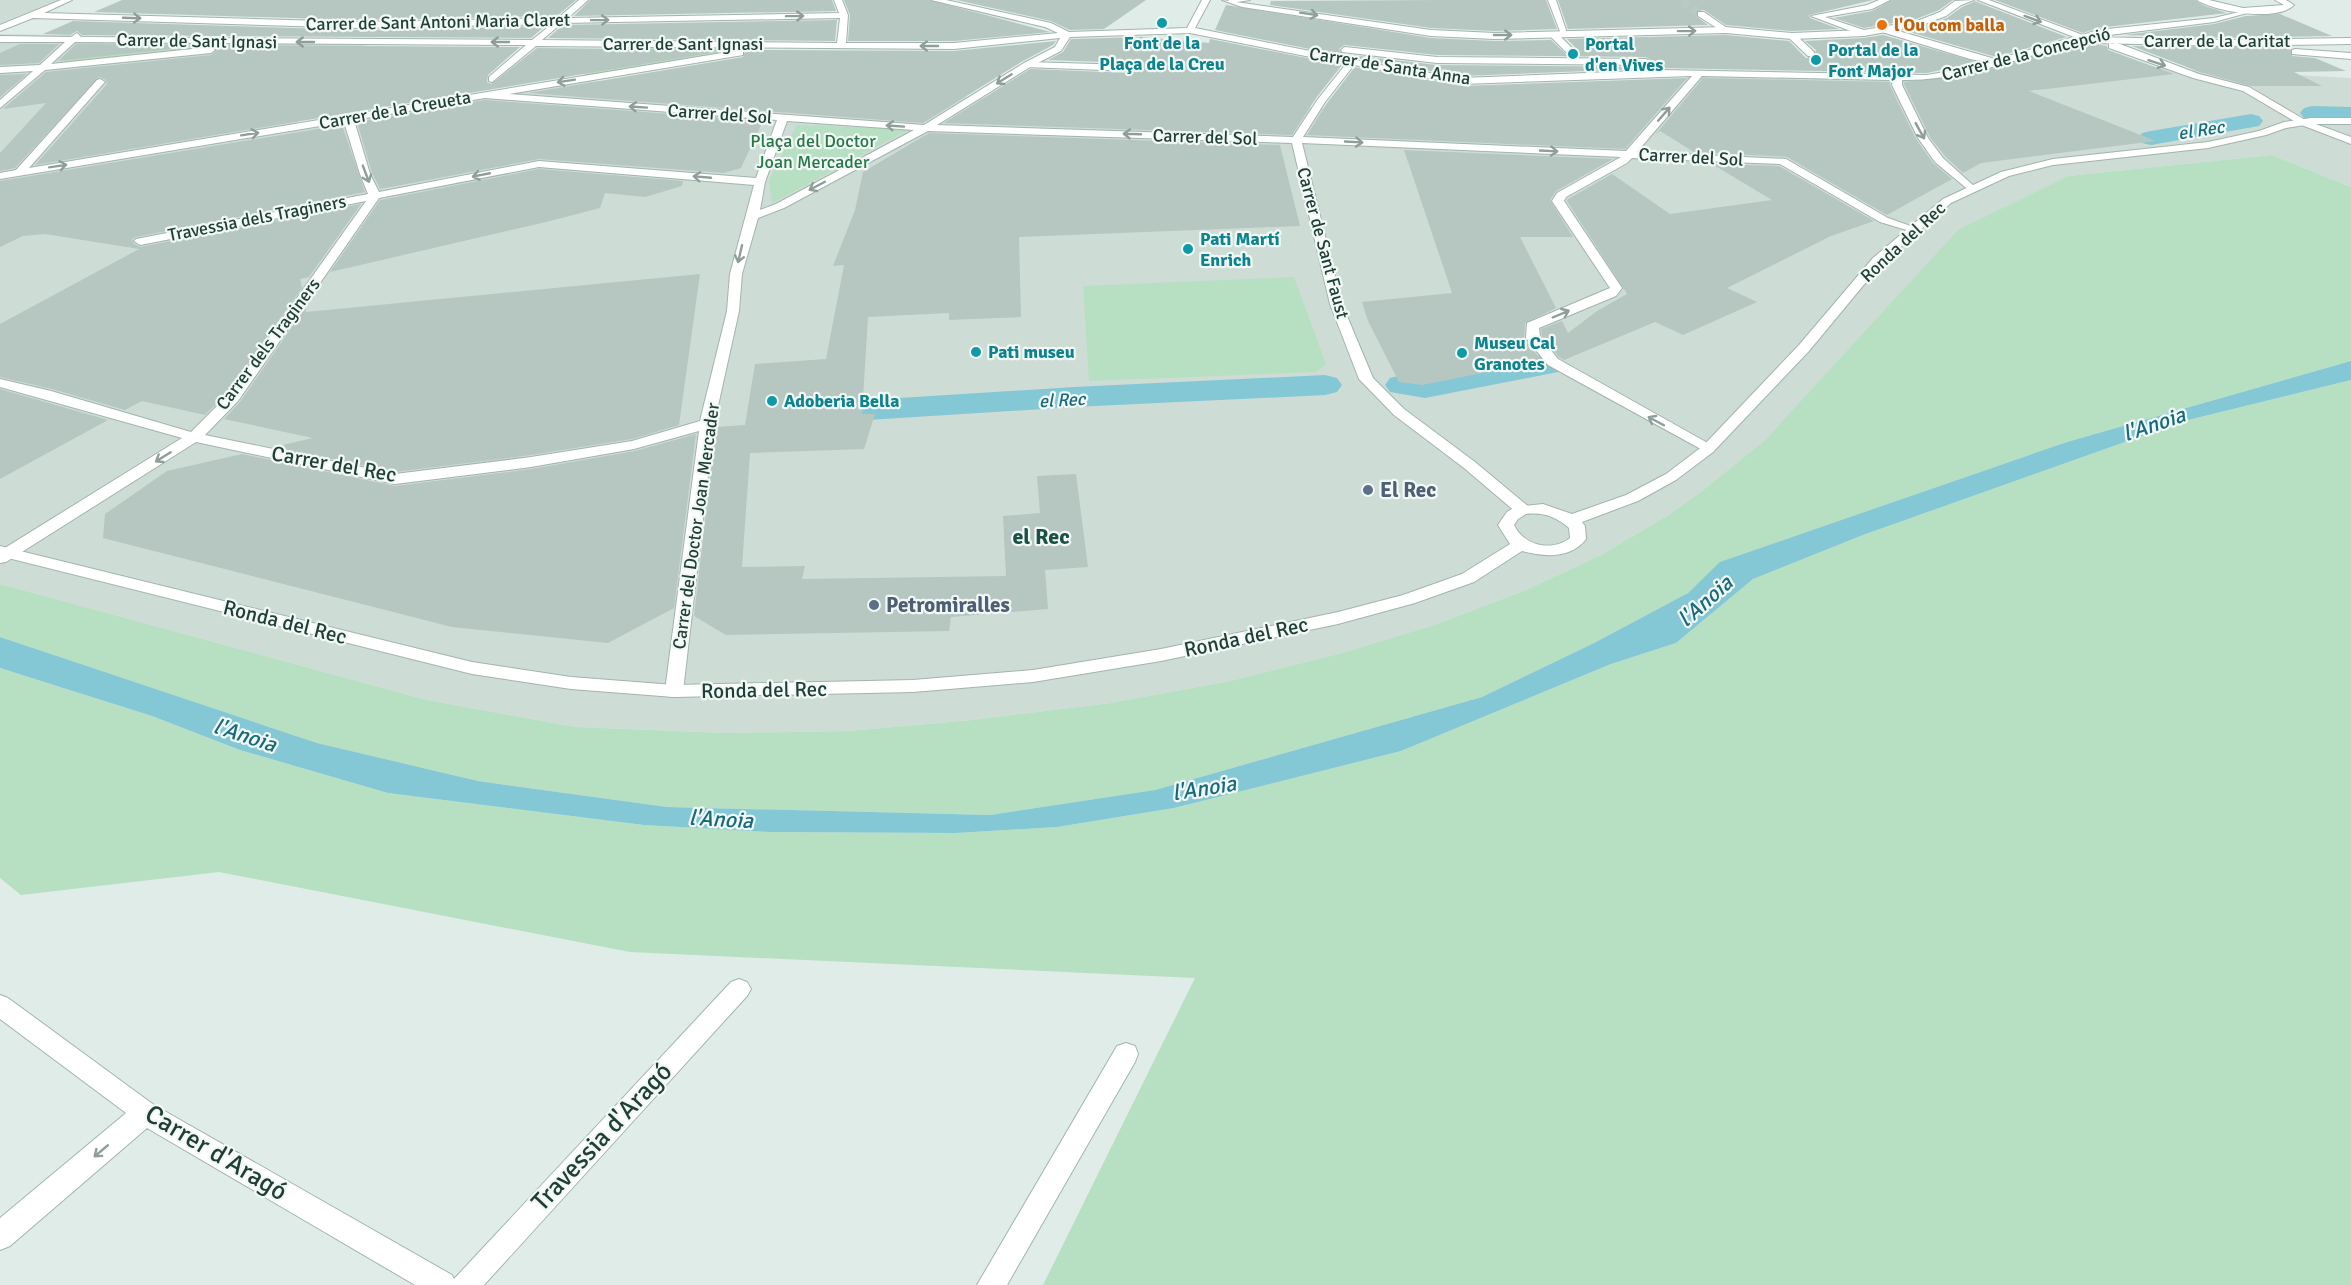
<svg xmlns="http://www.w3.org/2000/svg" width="2351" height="1285" viewBox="0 0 2351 1285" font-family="Signika,sans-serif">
<rect width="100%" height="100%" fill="#e0ece7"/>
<path fill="#cedcd6" d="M 0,0 L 61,0 L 0,25 Z
M 0,34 L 370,40 L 296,124 L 563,80 L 967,97 L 1328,108 L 1654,113 L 1689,75 L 1943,81 L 1991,74 L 2033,91 L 2159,68 L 2351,78 L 2351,187 L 2272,155 L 2068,176 L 1958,231 L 1765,440 L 1702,491 L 1670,514 L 1601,555 L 1526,590 L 1437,624 L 1342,653 L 1230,681 L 1111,703 L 972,720 L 849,731 L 725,733 L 576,727 L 427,700 L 0,584 Z"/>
<path fill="#b7dfc2" d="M 96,43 L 216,43 L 219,44 L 209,49 L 67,63 L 63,61 L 85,45 Z
M 610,46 L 745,46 L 743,51 L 583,76 Z
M 797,125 L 910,129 L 772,203 L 769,180 Z
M 2272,155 L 2351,187 L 2351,361 L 2067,442 L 1721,562 L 1688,593 L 1594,643 L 1482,697 L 1155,790 L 990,815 L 667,807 L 478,781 L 317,743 L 0,637 L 0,584 L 427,700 L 576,727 L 725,733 L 849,731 L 972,720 L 1111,703 L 1230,681 L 1342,653 L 1437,624 L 1526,590 L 1601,555 L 1670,514 L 1702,491 L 1765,440 L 1958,230 L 2068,176 Z
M 1294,277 L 1326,364 L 1316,372 L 1089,381 L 1083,286 Z
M 2351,380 L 2351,1285 L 1043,1285 L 1195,978 L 630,952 L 219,872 L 21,895 L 0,878 L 0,668 L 152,716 L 240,750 L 388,793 L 644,825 L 769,832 L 956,833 L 1057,827 L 1174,808 L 1401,751 L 1611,664 L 1676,643 L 1753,579 L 1863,535 L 2184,421 Z"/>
<path fill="#84c7d5" d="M 2351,361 L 2351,380 L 2184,421 L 1863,535 L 1753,579 L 1676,643 L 1611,664 L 1401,751 L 1174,808 L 1057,827 L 956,833 L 769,832 L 644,825 L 388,793 L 240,750 L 152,716 L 0,668 L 0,637 L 317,743 L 478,781 L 667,807 L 990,815 L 1155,790 L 1482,697 L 1594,643 L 1688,593 L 1720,562 L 2067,442 Z"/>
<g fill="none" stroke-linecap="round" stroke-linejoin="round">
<path fill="#84c7d5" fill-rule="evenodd" d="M 2312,106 L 2351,107 L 2351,121 L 2304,118 L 2300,113 L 2304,108 Z
M 2251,114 L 2259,116 L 2263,121 L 2259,126 L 2151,145 L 2142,143 L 2139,138 L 2142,133 L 2151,131 Z
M 1546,355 L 1558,358 L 1563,365 L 1558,372 L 1425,398 L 1390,392 L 1385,385 L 1390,378 L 1402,375 L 1425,378 Z
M 1325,375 L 1337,378 L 1342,385 L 1337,392 L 1325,395 L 1074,407 L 804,424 L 792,421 L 787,414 L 792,407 L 804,404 L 1074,387 Z"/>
</g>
<path fill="#b5c7c0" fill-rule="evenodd" d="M 122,0 L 576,0 L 557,16 L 359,20 L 94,12 Z
M 590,0 L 832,0 L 836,11 L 574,16 Z
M 844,0 L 929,0 L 1050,32 L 954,41 L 848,41 L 850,15 Z
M 957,0 L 1146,0 L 1104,29 L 1070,30 L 1051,21 Z
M 1439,0 L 1546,0 L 1557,29 L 1495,31 L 1431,28 L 1270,5 L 1271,1 Z
M 1558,0 L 1873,0 L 1809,15 L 1810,18 L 1839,29 L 1792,31 L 1726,25 L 1704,10 L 1696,10 L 1696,16 L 1708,25 L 1568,29 Z
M 1892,0 L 1953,0 L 1939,10 L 1916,19 L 1864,28 L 1834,18 L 1872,11 Z
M 1995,0 L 2195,0 L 2205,6 L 2227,13 L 2097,28 L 2083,33 Z
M 1976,1 L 1977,2 L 2067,37 L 1996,57 L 1906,31 L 1947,18 L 1962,7 Z
M 1226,5 L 1431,38 L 1495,41 L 1551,40 L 1566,54 L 1574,52 L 1574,46 L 1567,39 L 1726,35 L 1789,41 L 1806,58 L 1814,58 L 1816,50 L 1805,41 L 1864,38 L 1883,35 L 1977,62 L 1927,73 L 1662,68 L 1462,76 L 1380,63 L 1215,30 ZM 1345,45 L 1437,55 L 1646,57 L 1652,62 L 1646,67 L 1437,65 L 1342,54 L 1339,49 Z
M 2280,14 L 2332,36 L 2225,38 L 2124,35 L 2214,24 L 2246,16 Z
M 837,20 L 835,41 L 548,38 L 563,25 Z
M 73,21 L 359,30 L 545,26 L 531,38 L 82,35 L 77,31 L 70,35 L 43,34 Z
M 1141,37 L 1209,43 L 1210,39 L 1342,65 L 1316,98 L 1292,135 L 944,123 L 1030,69 L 1132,73 L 1138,67 L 1131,63 L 1048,60 L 1063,52 L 1071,39 Z
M 1056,41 L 1053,45 L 1023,61 L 923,123 L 528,93 L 743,57 L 745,50 L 954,51 Z
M 2082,42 L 2107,46 L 2108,50 L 2174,74 L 2029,91 L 2156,141 L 1981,163 L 1963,173 L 1945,156 L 1930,137 L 1904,84 L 1904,82 L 1971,74 Z
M 20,44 L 59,44 L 39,63 L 0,65 L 0,53 Z
M 76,44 L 207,45 L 58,61 Z
M 212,45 L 520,47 L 488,75 L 487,82 L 491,84 L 537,48 L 728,50 L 35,165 L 107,84 L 106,80 L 99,77 L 15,168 L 0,171 L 0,153 L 46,103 L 3,109 L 46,72 L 211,55 L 217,50 Z
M 2132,46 L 2290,47 L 2292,56 L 2315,58 L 2346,71 L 2294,72 L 2322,86 L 2251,86 L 2200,72 Z
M 1355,67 L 1462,86 L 1687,78 L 1625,149 L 1307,135 L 1327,103 Z
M 27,74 L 0,97 L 0,75 Z
M 1703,78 L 1890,82 L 1890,86 L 1916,139 L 1933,163 L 1952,179 L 1887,215 L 1787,157 L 1694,152 L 1660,131 L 1655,135 Z
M 485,100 L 763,121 L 741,168 L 724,173 L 539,159 L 380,189 L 372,173 L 357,122 Z
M 342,125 L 365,192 L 136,237 L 132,239 L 133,243 L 140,247 L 361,204 L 309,277 L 300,279 L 302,288 L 226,394 L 205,415 L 142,401 L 125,410 L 52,389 L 0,377 L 0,324 L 139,249 L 45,234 L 23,236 L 0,247 L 0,181 Z
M 929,133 L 1280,145 L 1300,226 L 1019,237 L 1021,317 L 949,320 L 949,313 L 868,317 L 862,414 L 875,414 L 864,449 L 750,453 L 742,567 L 805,566 L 802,579 L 1006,576 L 1003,516 L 1040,513 L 1037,476 L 1076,474 L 1088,567 L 1045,570 L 1048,609 L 951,617 L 949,631 L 726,635 L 694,616 L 716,427 L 745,425 L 755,364 L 826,359 L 844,265 L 833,266 L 855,210 L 863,172 Z
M 1404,150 L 1613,159 L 1556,191 L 1550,200 L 1573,237 L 1520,237 L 1556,308 L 1525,323 L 1524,339 L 1547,367 L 1538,370 L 1534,363 L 1422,385 L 1399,382 L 1368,321 L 1362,302 L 1452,293 Z
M 1712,164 L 1779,166 L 1874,221 L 1831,236 L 1727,288 L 1757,302 L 1683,335 L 1655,322 L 1564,360 L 1559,357 L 1542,336 L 1541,329 L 1562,321 L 1568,333 L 1597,311 L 1627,294 L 1567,201 L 1568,199 L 1612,174 L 1670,214 L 1772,200 Z
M 539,169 L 683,181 L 682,186 L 645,197 L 605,193 L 600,208 L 546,222 L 330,272 L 380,200 Z
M 700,274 L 679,425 L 632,439 L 531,455 L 395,472 L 274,447 L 313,438 L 224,419 L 240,402 L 305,308 L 306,312 Z
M 0,389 L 108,420 L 0,479 Z
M 696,434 L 674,608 L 608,643 L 452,627 L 103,538 L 105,514 L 167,471 L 242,454 L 395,486 L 531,469 L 635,451 Z"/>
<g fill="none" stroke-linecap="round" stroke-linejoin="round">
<path stroke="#b9c9c4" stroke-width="9" stroke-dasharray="9 4.5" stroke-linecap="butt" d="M 1681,1 L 1701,14
M 1569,50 L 1576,58
M 1811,54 L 1820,66"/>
<defs>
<path id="pedestrian" d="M 1228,0 L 1250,0 L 1231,3 Z
M 1548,0 L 1556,0 L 1568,36 L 1561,34 Z
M 1879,0 L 1890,0 L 1872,9 L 1825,17 L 1867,31 L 1868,33 L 1864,36 L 1811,16 L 1867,5 Z
M 1698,12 L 1704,12 L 1730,30 L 1723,32 L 1698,16 Z
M 1882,28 L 1888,28 L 2002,61 L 1998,64 L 1970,59 L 1882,32 Z
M 1551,33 L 1557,33 L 1572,48 L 1572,52 L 1566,52 L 1551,37 Z
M 1789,34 L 1795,34 L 1814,52 L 1814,56 L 1808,56 L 1789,38 Z
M 1027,62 L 1131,65 L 1136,68 L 1131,71 L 1024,67 L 1022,65 Z"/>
<path id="minor" d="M 61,0 L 72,0 L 44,13 L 359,22 L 558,18 L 579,0 L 588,0 L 568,18 L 839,13 L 834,0 L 842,0 L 848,15 L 846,43 L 954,43 L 1058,33 L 1045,27 L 931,0 L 946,0 L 1051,23 L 1069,32 L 1187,28 L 1202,0 L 1210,0 L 1195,28 L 1380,65 L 1462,78 L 1662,70 L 1927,75 L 1962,69 L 2074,37 L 1978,0 L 1989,0 L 2083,35 L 2097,30 L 2214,18 L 2243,11 L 2247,13 L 2214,22 L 2093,37 L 2095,37 L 2225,40 L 2351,38 L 2351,44 L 2225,46 L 2095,43 L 2082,40 C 2024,57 1964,81 1902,80 L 1902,85 L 1928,138 L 1943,158 L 1975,187 L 1976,189 L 1971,192 L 1935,162 L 1918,138 L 1892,85 L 1893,80 L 1702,76 L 1637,152 L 1786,159 L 1888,218 L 1919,229 L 1913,232 L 1880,222 L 1780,164 L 1632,158 L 1627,163 L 1566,197 L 1564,201 L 1622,288 L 1616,296 L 1539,328 L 1540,337 L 1558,359 L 1713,446 L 1715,449 L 1713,452 L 1708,453 L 1548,365 L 1526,338 L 1527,323 L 1610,288 L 1552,201 L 1557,193 L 1621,157 L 1302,143 L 1342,304 L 1373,378 L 1404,409 L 1475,462 L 1529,507 L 1531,510 L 1529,513 L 1517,513 L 1464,468 L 1394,415 L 1359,379 L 1330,304 L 1292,143 L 928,131 L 784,208 L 758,218 L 742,274 L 739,311 L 714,424 L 683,691 L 681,696 L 674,697 L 667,696 L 665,691 L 699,431 L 634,449 L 531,467 L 395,484 L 196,442 L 6,562 L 0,563 L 0,551 L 182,438 L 0,387 L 0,379 L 51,391 L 191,432 L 228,395 L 366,201 L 140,245 L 134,241 L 136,239 L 368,194 L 360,174 L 344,122 L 0,179 L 0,173 L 16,170 L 97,80 L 100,79 L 105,82 L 103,84 L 29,168 L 740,50 L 743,51 L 743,55 L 509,94 L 924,125 L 1024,63 L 1055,47 L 1060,38 L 954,49 L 536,46 L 492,82 L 489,81 L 489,77 L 526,45 L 75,42 L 51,64 L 211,47 L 215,50 L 211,53 L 45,70 L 0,108 L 0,100 L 33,71 L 0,73 L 0,67 L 40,65 L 65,42 L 0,42 L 0,36 L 71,37 L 77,33 L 81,37 L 532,40 L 552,24 L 359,28 L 33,18 L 0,31 L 0,25 ZM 840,18 L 837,43 L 542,40 L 562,23 ZM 1190,33 L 1346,64 L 1318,99 L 1293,137 L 937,125 L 1030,67 L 1061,51 L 1070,37 ZM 1354,65 L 1462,84 L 1692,76 L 1626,151 L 1303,137 L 1325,102 ZM 485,98 L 777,120 L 756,178 L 539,161 L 379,192 L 370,174 L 354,120 ZM 787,121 L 914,130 L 776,204 L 760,210 L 765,182 ZM 539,167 L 754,185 L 730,274 L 727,311 L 700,421 L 632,441 L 531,457 L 395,474 L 205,435 L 238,401 L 379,198 Z
M 1222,0 L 1431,30 L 1495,33 L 1726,27 L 1792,33 L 1864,30 L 1917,21 L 1940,12 L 1955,1 L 1974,0 L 1961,5 L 1946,16 L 1919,26 L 1864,36 L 1792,39 L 1726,33 L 1495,39 L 1431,36 L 1242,7 Z
M 2112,43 L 2120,44 L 2199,74 L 2249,87 L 2305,120 L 2351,137 L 2351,144 L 2299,124 L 2243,91 L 2193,78 L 2109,48 L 2109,44 Z
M 1345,47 L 1437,57 L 1646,59 L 1650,62 L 1646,65 L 1437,63 L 1342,52 L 1341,50 Z
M 2295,49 L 2351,53 L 2351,59 L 2292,54 L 2292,50 Z
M 739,979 L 747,982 L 751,989 L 747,996 L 484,1285 L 415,1285 L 147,1128 L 10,1246 L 0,1250 L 0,1218 L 126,1113 L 0,1019 L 0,995 L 8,998 L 154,1105 L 452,1275 L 454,1279 L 731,982 Z
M 1126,1043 L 1135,1046 L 1138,1054 L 1135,1062 L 1007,1285 L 977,1285 L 1117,1046 Z"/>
<path id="tertiary" d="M 2197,0 L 2209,0 L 2243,8 L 2284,5 L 2275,0 L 2286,0 L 2294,5 C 2277,22 2215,12 2197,0 Z
M 2311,118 L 2351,118 L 2351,124 L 2311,124 L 2286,128 L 2266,135 L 2208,148 L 2053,165 L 2009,176 L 1951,203 L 1881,264 L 1809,351 L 1713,452 L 1676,480 L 1638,501 L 1582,522 L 1585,526 L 1586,539 C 1571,559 1544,557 1522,551 L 1474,582 L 1415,603 L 1338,624 L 1161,661 L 1033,682 L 913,692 L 674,697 L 571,689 L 472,674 L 0,556 L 0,546 L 472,662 L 571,677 L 674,685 L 913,680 L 1033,670 L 1161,649 L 1338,612 L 1403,595 L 1462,574 L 1510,544 L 1498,525 L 1507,512 L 1515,507 L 1543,504 L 1572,514 L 1626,495 L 1666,474 L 1703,446 L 1799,345 L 1873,258 L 1943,199 L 2001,172 L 2053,159 L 2208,142 L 2259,131 L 2284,122 ZM 1526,514 C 1544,512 1556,517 1569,528 L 1570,538 C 1552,552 1524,546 1514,525 L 1518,519 Z"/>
</defs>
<use href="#pedestrian" stroke="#a2b4ae" stroke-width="2"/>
<use href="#minor" stroke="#a2b4ae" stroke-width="2"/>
<use href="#tertiary" stroke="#a2b4ae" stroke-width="2"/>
<use href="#pedestrian" fill="#fff" fill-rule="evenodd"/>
<use href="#minor" fill="#fff" fill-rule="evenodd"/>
<use href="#tertiary" fill="#fff" fill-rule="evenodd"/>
</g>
<defs><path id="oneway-shaft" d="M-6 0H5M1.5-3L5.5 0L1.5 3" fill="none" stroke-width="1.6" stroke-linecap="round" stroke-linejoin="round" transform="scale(1.5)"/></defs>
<g stroke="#8f9e9a">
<use href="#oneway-shaft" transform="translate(1309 14) rotate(9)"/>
<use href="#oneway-shaft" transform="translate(795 16) rotate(-1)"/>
<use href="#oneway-shaft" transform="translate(132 18) rotate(2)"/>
<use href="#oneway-shaft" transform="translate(2033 19) rotate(20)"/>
<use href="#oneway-shaft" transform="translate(600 20) rotate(-1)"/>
<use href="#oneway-shaft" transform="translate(1687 31) rotate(-1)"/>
<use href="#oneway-shaft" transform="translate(1503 35)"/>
<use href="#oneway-shaft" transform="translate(305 42) rotate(-180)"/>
<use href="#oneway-shaft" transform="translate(500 42) rotate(-180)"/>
<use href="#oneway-shaft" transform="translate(929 46) rotate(180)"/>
<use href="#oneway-shaft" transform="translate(2157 63) rotate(18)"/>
<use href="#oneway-shaft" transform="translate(1004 79) rotate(148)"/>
<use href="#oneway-shaft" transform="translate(566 81) rotate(171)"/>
<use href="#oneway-shaft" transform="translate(638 107) rotate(-176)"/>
<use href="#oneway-shaft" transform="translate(1664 114) rotate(-49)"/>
<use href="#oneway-shaft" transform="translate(895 126) rotate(-176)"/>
<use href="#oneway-shaft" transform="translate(1920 131) rotate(61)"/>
<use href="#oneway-shaft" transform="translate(250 134) rotate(-9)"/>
<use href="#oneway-shaft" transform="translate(1132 134) rotate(-178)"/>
<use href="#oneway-shaft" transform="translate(1354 142) rotate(3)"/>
<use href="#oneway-shaft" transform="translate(1549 151) rotate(3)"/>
<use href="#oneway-shaft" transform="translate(58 166) rotate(-9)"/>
<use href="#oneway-shaft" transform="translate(366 174) rotate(69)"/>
<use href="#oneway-shaft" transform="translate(481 175) rotate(169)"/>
<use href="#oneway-shaft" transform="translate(702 177) rotate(-175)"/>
<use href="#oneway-shaft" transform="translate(817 186) rotate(152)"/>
<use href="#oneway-shaft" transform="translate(740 254) rotate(103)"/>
<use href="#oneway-shaft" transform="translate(1561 314) rotate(-23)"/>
<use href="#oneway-shaft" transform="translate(1656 421) rotate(-152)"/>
<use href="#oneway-shaft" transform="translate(163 457) rotate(148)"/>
<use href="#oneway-shaft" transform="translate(101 1151) rotate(140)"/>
</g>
<g fill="#0f9aa8" stroke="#f1f8f5" stroke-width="2">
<circle cx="1162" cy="23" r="6"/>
<circle cx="1573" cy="54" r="6"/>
<circle cx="1816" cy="60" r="6"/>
<circle cx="1188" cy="249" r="6"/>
<circle cx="976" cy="352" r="6"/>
<circle cx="1462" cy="353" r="6"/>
<circle cx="772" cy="401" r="6"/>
</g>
<circle fill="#e8710a" stroke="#f1f8f5" stroke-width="2" cx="1882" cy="25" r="6"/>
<g fill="#5c6f8a" stroke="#f1f8f5" stroke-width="2">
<circle cx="1368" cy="490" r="6"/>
<circle cx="874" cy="605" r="6"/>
</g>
<g text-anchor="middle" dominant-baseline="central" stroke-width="4.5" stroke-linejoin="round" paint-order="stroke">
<g font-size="18" fill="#1f3e36" stroke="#f1f8f5">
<text transform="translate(438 22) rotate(-1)">Carrer de Sant Antoni Maria Claret</text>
<text transform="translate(197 41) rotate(1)">Carrer de Sant Ignasi</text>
<text x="2217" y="41">Carrer de la Caritat</text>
<text x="683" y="44">Carrer de Sant Ignasi</text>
<text transform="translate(2026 54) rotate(-14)">Carrer de la Concepció</text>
<text transform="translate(1390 66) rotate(9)">Carrer de Santa Anna</text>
<text transform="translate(395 110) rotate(-10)">Carrer de la Creueta</text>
<text transform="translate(720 114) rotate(4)">Carrer del Sol</text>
<text transform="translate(1205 137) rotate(2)">Carrer del Sol</text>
<text transform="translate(1691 157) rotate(3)">Carrer del Sol</text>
<text transform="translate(257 218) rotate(-11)">Travessia dels Traginers</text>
<text transform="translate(1903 242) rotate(-43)">Ronda del Rec</text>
<text transform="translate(1323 243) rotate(75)">Carrer de Sant Faust</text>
<text transform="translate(268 344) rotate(-53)">Carrer dels Traginers</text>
<text transform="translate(696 526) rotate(-82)">Carrer del Doctor Joan Mercader</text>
</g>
<g font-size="18" font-weight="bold" fill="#c56008" stroke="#f1f8f5" text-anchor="start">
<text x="1894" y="25">l'Ou com balla</text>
</g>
<g font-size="18" font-weight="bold" fill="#0d838f" stroke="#f1f8f5" text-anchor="start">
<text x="1162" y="43" text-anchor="middle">Font de la<tspan x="1162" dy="21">Plaça de la Creu</tspan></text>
<text x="1585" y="44">Portal<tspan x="1585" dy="21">d'en Vives</tspan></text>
<text x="1828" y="50">Portal de la<tspan x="1828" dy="21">Font Major</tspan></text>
<text x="1200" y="239">Pati Martí<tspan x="1200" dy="21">Enrich</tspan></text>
<text x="1474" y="343">Museu Cal<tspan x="1474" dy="21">Granotes</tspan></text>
<text x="988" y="352">Pati museu</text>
<text x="784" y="401">Adoberia Bella</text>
</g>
<g font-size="18" font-style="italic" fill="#166a7d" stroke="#f1f8f5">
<text transform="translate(2201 130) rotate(-9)">el Rec</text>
<text transform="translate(1062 400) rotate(-3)">el Rec</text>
</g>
<g font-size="18" fill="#277747" stroke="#f1f8f5">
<text x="813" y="141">Plaça del Doctor<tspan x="813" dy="21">Joan Mercader</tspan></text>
</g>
<g font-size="21" fill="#1f3e36" stroke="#f1f8f5">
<text transform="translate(334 464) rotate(10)">Carrer del Rec</text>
<text transform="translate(285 622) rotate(14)">Ronda del Rec</text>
<text transform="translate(1246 637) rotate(-12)">Ronda del Rec</text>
<text transform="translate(764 690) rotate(-1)">Ronda del Rec</text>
</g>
<g font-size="21" font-weight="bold" fill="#4e5e75" stroke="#f1f8f5" text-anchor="start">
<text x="1380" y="490">El Rec</text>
<text x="886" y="605">Petromiralles</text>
</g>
<g font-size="22" font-style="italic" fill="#166a7d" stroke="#f1f8f5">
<text transform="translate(2154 424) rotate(-19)">l'Anoia</text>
<text transform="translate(1705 601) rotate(-42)">l'Anoia</text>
<text transform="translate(245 735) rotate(18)">l'Anoia</text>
<text transform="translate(1204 788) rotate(-9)">l'Anoia</text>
<text transform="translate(721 819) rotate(3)">l'Anoia</text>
</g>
<g font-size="22" font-weight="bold" fill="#1a5144" stroke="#f1f8f5">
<text x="1041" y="536">el Rec</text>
</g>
<g font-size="26" fill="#1f3e36" stroke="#f1f8f5">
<text transform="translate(602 1137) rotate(-47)">Travessia d'Aragó</text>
<text transform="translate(216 1153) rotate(31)">Carrer d'Aragó</text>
</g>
</g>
</svg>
